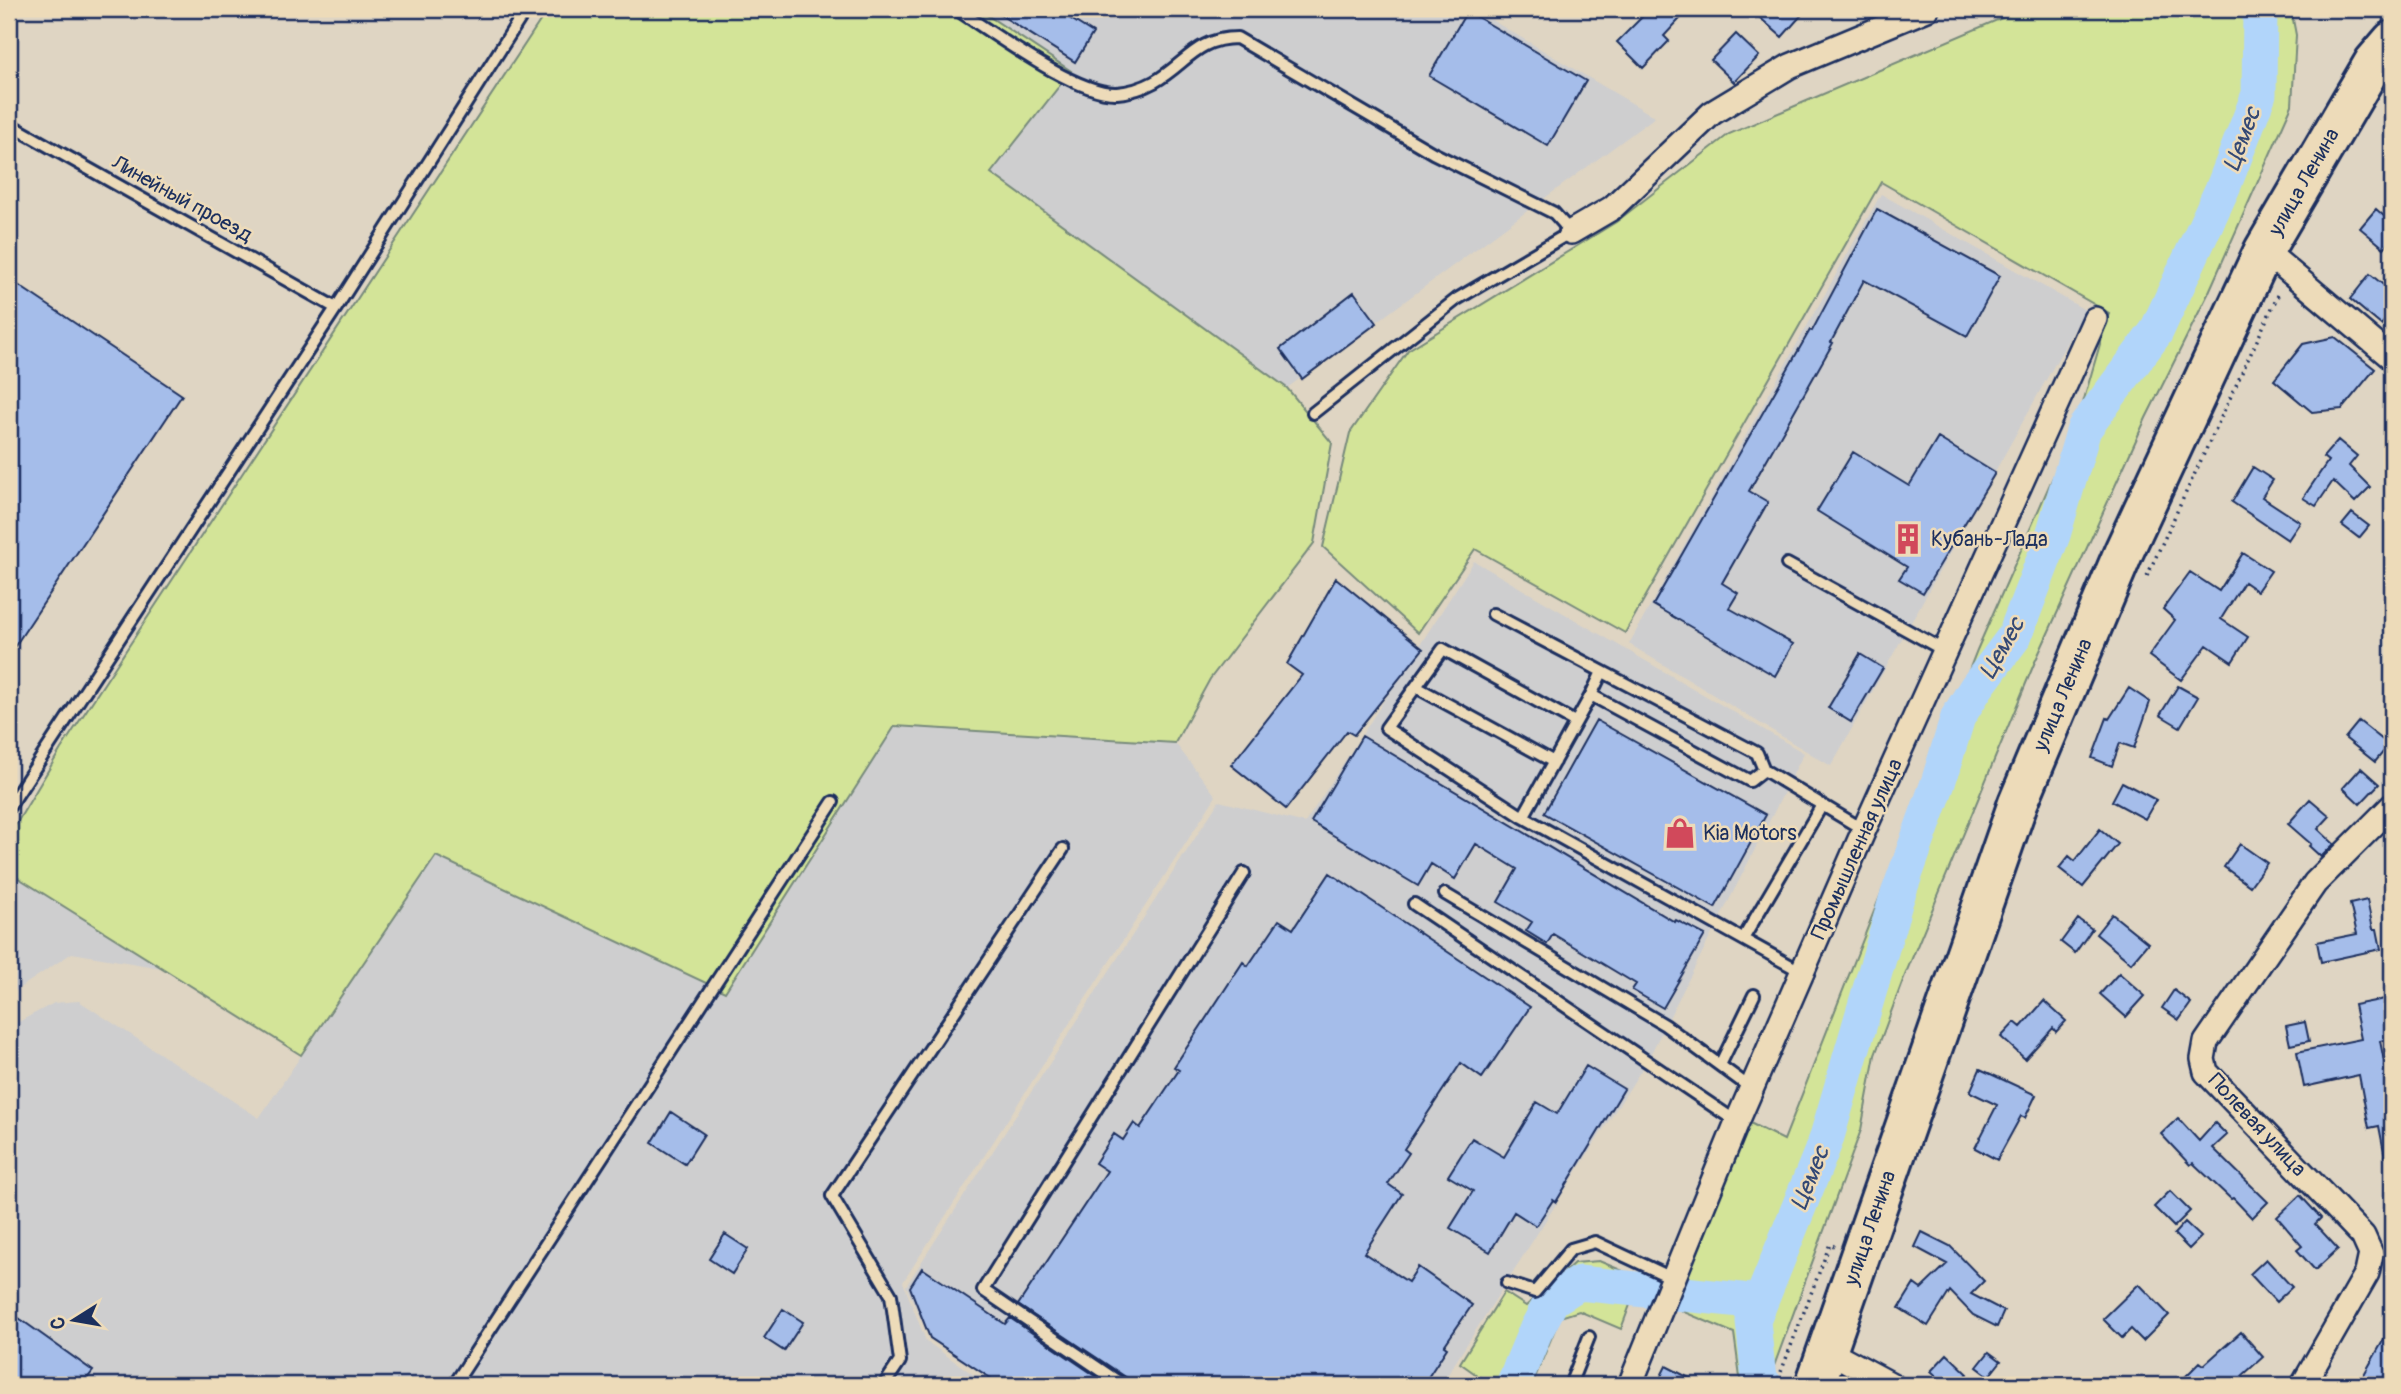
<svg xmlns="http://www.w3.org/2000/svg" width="2401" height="1394" viewBox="0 0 2401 1394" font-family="Pangolin,sans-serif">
<rect width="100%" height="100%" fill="#dfd5c3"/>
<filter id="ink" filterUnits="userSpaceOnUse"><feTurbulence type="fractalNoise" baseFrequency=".0143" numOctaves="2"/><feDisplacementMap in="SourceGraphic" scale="14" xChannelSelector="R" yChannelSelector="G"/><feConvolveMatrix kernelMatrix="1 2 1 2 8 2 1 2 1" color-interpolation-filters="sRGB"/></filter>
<g filter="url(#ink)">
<path fill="#cececf" d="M 978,9 L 1473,9 L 1655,117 L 1287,388 L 991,173 L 1071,71 Z
M 1881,194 L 2085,310 L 1831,766 L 1629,644 Z
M 1474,561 L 1804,753 L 1647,1061 L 1441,1385 L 998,1385 L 930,1339 L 906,1286 L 1219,801 L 1305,823 Z
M 895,726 L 1175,743 L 1216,796 L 903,1282 L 926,1341 L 988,1385 L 9,1385 L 9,1027 L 54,1003 L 79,1001 L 259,1118 L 436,856 L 724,991 Z
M 9,872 L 161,968 L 72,953 L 9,995 Z"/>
<path fill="#d3e498" stroke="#778a7b" stroke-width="2" d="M 548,9 L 978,9 L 1071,71 L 991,173 L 1287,388 L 1332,443 L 1314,543 L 1210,679 L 1175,743 L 895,726 L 725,992 L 436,856 L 301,1055 L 9,872 L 9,836 L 61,749 Z
M 2023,9 L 2291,9 L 2296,35 L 2292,105 L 2208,294 L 2146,418 L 2034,664 L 1903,980 L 1875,1055 L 1861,1130 L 1767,1385 L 1741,1385 L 1734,1333 L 1672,1307 L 1748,1122 L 1784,1140 L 1977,650 L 2078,420 L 2109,313 L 1881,182 L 1625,633 L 1475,549 L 1418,633 L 1323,547 L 1350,433 L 1408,350 L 1616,222 L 1729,134 Z
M 1599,1261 L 1640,1278 L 1621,1329 L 1579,1311 L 1560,1317 L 1532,1385 L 1491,1385 L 1460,1363 L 1504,1292 L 1526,1306 L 1574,1263 Z"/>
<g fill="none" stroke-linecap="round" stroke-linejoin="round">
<path stroke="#b1d5fa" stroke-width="35" d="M 1513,1385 L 1535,1332 L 1552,1300 L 1579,1283 L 1760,1302
M 1765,1385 L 1759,1380 L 1753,1321 L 1826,1140 L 1896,900 L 1938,783 L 1958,717 L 1976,688 L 2014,637 L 2053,535 L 2084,429 L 2156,332 L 2224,185 L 2259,94 L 2260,9"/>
</g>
<path fill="#a5bdea" stroke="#1b2f5e" stroke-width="2" d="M 991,9 L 1055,9 L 1093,33 L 1075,62 Z
M 1650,9 L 1689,9 L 1664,36 L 1669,41 L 1643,68 L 1617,42 Z
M 1750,9 L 1807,9 L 1782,37 Z
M 1467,11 L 1586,81 L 1548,146 L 1429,76 Z
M 1736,34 L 1759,56 L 1734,82 L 1711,60 Z
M 1877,209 L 2000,276 L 1967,336 L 1864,280 L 1831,342 L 1833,343 L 1749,491 L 1768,502 L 1722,583 L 1738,593 L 1729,608 L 1793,644 L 1775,676 L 1653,605 L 1810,330 L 1812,331 Z
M 2376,209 L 2392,223 L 2392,239 L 2384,248 L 2360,228 Z
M 2370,274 L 2392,292 L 2392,311 L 2381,325 L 2350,299 Z
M 9,279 L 182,395 L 9,655 Z
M 1354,292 L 1377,323 L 1302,379 L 1280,349 Z
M 2335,337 L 2375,369 L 2342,409 L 2312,412 L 2274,380 L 2303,344 Z
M 1938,438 L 1995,473 L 1923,593 L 1899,579 L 1907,567 L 1817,511 L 1853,452 L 1909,486 Z
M 2338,440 L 2357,456 L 2349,466 L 2370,487 L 2355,502 L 2333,481 L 2316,506 L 2303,498 L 2328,461 L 2323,457 Z
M 2253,467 L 2273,480 L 2262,497 L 2300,522 L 2288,540 L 2232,502 Z
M 2352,513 L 2369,526 L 2359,538 L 2342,525 Z
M 2243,553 L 2271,571 L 2257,591 L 2244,582 L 2221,619 L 2248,637 L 2232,662 L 2207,645 L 2181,680 L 2149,656 L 2175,620 L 2163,609 L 2190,572 L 2219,591 Z
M 1336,578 L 1423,649 L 1354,735 L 1347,731 L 1286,809 L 1231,765 L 1302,675 L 1287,664 Z
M 1860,654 L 1883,668 L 1851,722 L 1828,708 Z
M 2178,686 L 2198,697 L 2180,727 L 2160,715 Z
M 2129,688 L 2150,702 L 2134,748 L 2120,743 L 2112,766 L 2092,758 L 2107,718 L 2109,719 Z
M 1596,720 L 1766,815 L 1715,908 L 1544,813 Z
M 2359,721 L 2389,745 L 2375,762 L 2345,738 Z
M 1362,736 L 1675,922 L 1676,920 L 1705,935 L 1663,1008 L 1632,990 L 1636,984 L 1553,934 L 1547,944 L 1526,931 L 1532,922 L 1498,902 L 1517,869 L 1476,844 L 1455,879 L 1431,864 L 1418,886 L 1311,822 Z
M 2361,768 L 2379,784 L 2360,804 L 2343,788 Z
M 2122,782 L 2156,800 L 2145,819 L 2112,801 Z
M 2310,799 L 2330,816 L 2318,829 L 2334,844 L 2321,857 L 2309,846 L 2311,844 L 2288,824 Z
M 2100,829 L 2118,844 L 2083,887 L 2059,868 L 2069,856 L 2075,861 Z
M 2240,844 L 2267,863 L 2250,886 L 2224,867 Z
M 1330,873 L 1530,1007 L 1482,1078 L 1461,1063 L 1404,1149 L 1409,1153 L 1388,1184 L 1402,1194 L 1364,1253 L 1408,1282 L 1418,1267 L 1472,1305 L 1444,1346 L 1447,1348 L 1423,1385 L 1131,1385 L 1127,1378 L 1018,1305 L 1107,1171 L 1095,1163 L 1114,1134 L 1123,1140 L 1134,1123 L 1140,1128 L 1179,1070 L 1174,1067 L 1243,962 L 1248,966 L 1279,920 L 1293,929 Z
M 2367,900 L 2373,929 L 2377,929 L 2381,949 L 2321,962 L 2317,942 L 2357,934 L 2350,904 Z
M 2112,914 L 2148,943 L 2131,963 L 2096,934 Z
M 2078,919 L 2092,929 L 2075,953 L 2061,942 Z
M 2119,973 L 2145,996 L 2126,1017 L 2100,994 Z
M 2174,990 L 2191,1003 L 2179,1020 L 2162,1008 Z
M 2390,998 L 2392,1038 L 2380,1041 L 2392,1101 L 2392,1157 L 2385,1157 L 2379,1126 L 2369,1128 L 2359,1075 L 2304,1087 L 2297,1052 L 2361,1039 L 2354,1005 Z
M 2044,1001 L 2066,1021 L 2056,1032 L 2053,1028 L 2025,1059 L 2001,1037 L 2015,1022 L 2021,1027 Z
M 2305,1022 L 2309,1041 L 2290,1045 L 2286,1026 Z
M 1586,1066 L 1624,1089 L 1556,1202 L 1553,1200 L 1536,1226 L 1514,1212 L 1490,1252 L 1450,1228 L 1473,1191 L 1448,1176 L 1472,1138 L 1504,1157 L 1537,1102 L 1557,1114 Z
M 1980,1069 L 2036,1095 L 2025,1118 L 2021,1116 L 1997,1160 L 1975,1148 L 1997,1105 L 1970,1092 Z
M 671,1112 L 704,1134 L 685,1164 L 652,1143 Z
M 2178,1118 L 2199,1141 L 2215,1123 L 2227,1135 L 2213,1148 L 2268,1202 L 2252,1218 L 2233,1198 L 2231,1199 L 2193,1163 L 2190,1165 L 2161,1134 Z
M 2170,1191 L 2190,1211 L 2174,1227 L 2154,1207 Z
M 2300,1195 L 2321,1218 L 2315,1224 L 2338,1249 L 2315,1270 L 2297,1250 L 2302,1246 L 2277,1217 Z
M 2185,1222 L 2201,1237 L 2189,1249 L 2174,1234 Z
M 1922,1232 L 1950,1246 L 1984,1281 L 1971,1294 L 2004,1311 L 1997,1327 L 1973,1315 L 1950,1291 L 1928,1326 L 1899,1308 L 1914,1284 L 1921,1289 L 1947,1264 L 1915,1247 Z
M 725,1234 L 748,1249 L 732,1274 L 709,1259 Z
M 2266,1259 L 2292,1287 L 2276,1302 L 2250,1274 Z
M 922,1268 L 1005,1324 L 1010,1318 L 1109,1385 L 1001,1385 L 930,1338 L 910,1287 Z
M 2139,1284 L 2169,1315 L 2143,1341 L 2131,1329 L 2122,1338 L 2103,1319 Z
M 783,1309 L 803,1322 L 784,1351 L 764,1338 Z
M 9,1311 L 93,1371 L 82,1385 L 19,1385 L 9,1378 Z
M 2392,1325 L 2392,1385 L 2358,1385 Z
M 2241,1332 L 2263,1357 L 2242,1376 L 2251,1385 L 2177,1385 L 2200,1362 L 2204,1365 Z
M 1989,1352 L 2001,1361 L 1989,1376 L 1977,1367 Z
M 1947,1354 L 1968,1374 L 1957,1385 L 1946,1385 L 1931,1371 Z
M 1666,1366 L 1703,1385 L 1668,1385 L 1659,1380 Z"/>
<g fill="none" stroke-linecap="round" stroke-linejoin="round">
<defs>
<path id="lane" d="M 956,9 C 992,32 1076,95 1117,93 C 1129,92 1143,88 1154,82 C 1186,64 1196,38 1237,38 L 1433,153 L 1554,213 L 1571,232 L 1457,299 L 1313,413
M 9,124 L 336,308
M 1787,564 L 1945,651
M 1493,614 L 1757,753 L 1764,770 L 1864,830
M 1416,687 L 1554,762
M 1591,695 L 1602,672
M 1573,721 L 1443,649 L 1386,728 L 1523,817 L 1802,972
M 9,807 L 336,308 L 526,9
M 1523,817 L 1591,695 L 1750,781 L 1764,770
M 1445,894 L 1665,1025 L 1752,1089
M 1414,904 L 1737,1122
M 1743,939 L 1822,805
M 1720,1065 L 1754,995
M 1507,1283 L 1535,1292 L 1571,1249 L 1595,1242 L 1674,1279
M 454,1385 L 833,802
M 884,1385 L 900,1361 L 891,1295 L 832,1196 L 1063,849
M 1123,1385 L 983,1290 L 1244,873
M 1570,1385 L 1589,1337"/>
<path id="street" d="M 1571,232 L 1612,208 L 1712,113 L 1790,66 L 1927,9
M 2264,250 L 2392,358
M 1827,1350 L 1892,1385
M 1630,1385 L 1737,1122 L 1864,830 L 2095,319
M 2303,1385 L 2367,1273 L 2371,1254 L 2363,1236 L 2206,1072 L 2203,1059 L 2206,1042 L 2315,883 L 2392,806"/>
<path id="highway" d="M 1815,1385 L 2018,803 L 2124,551 L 2264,250 L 2374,62 L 2392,41"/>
</defs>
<use href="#lane" stroke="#1b2f5e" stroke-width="16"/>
<use href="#street" stroke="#1b2f5e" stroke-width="28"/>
<use href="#highway" stroke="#1b2f5e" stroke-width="44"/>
<path stroke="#1b2f5e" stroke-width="3.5" stroke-dasharray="2 5" stroke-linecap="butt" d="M 2147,576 L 2280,291
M 1776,1385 L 1830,1244 L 1834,1246"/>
<use href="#lane" stroke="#eddbb9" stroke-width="10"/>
<use href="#street" stroke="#eddbb9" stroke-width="23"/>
<use href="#highway" stroke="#eddbb9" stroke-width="38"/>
</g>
</g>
<defs>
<symbol id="building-bare" viewBox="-9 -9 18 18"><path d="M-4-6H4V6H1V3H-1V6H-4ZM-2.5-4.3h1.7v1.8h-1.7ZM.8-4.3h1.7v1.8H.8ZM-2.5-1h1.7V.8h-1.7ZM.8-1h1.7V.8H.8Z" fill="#d1495b" stroke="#eddbb9" stroke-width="2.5" paint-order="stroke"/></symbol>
<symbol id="shop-bare" viewBox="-9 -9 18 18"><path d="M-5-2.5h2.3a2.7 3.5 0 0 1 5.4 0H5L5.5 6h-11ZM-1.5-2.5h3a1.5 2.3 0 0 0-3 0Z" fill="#d1495b" stroke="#eddbb9" stroke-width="2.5" paint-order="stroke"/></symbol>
</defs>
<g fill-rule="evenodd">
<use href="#building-bare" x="1886" y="517" width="44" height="44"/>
<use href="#shop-bare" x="1658" y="811" width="44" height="44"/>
</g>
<g text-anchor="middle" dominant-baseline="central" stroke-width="5" stroke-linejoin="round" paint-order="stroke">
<g font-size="21" fill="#1b2f5e" stroke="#eddbb9">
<text transform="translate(2304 182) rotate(-60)">улица Ленина</text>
<text transform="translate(182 199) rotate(29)">Линейный проезд</text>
<text transform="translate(2063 695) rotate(-67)">улица Ленина</text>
<text transform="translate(1857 849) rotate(-66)">Промышленная улица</text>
<text transform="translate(2257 1125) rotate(47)">Полевая улица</text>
<text transform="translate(1870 1228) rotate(-71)">улица Ленина</text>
</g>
<g font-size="21" fill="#1b2f5e" stroke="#eddbb9" text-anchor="start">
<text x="1931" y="539">Кубань-Лада</text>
<text x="1703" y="833">Kia Motors</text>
</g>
<g font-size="23" font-style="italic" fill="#324875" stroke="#eddbb9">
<text transform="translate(2242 139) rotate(-69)">Цемес</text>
<text transform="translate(2002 648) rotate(-60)">Цемес</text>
<text transform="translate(1810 1178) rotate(-68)">Цемес</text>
</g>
</g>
<rect width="2401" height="1394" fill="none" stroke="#eddbb9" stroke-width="35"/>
<rect x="18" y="18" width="2366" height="1359" fill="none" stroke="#1b2f5e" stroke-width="2.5" filter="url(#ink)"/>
<g transform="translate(74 1320) rotate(259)" stroke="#eddbb9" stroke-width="5" paint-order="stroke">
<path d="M0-5L12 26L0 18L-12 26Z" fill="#1b2f5e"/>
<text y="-10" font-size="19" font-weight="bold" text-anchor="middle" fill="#1b2f5e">С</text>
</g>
</svg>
